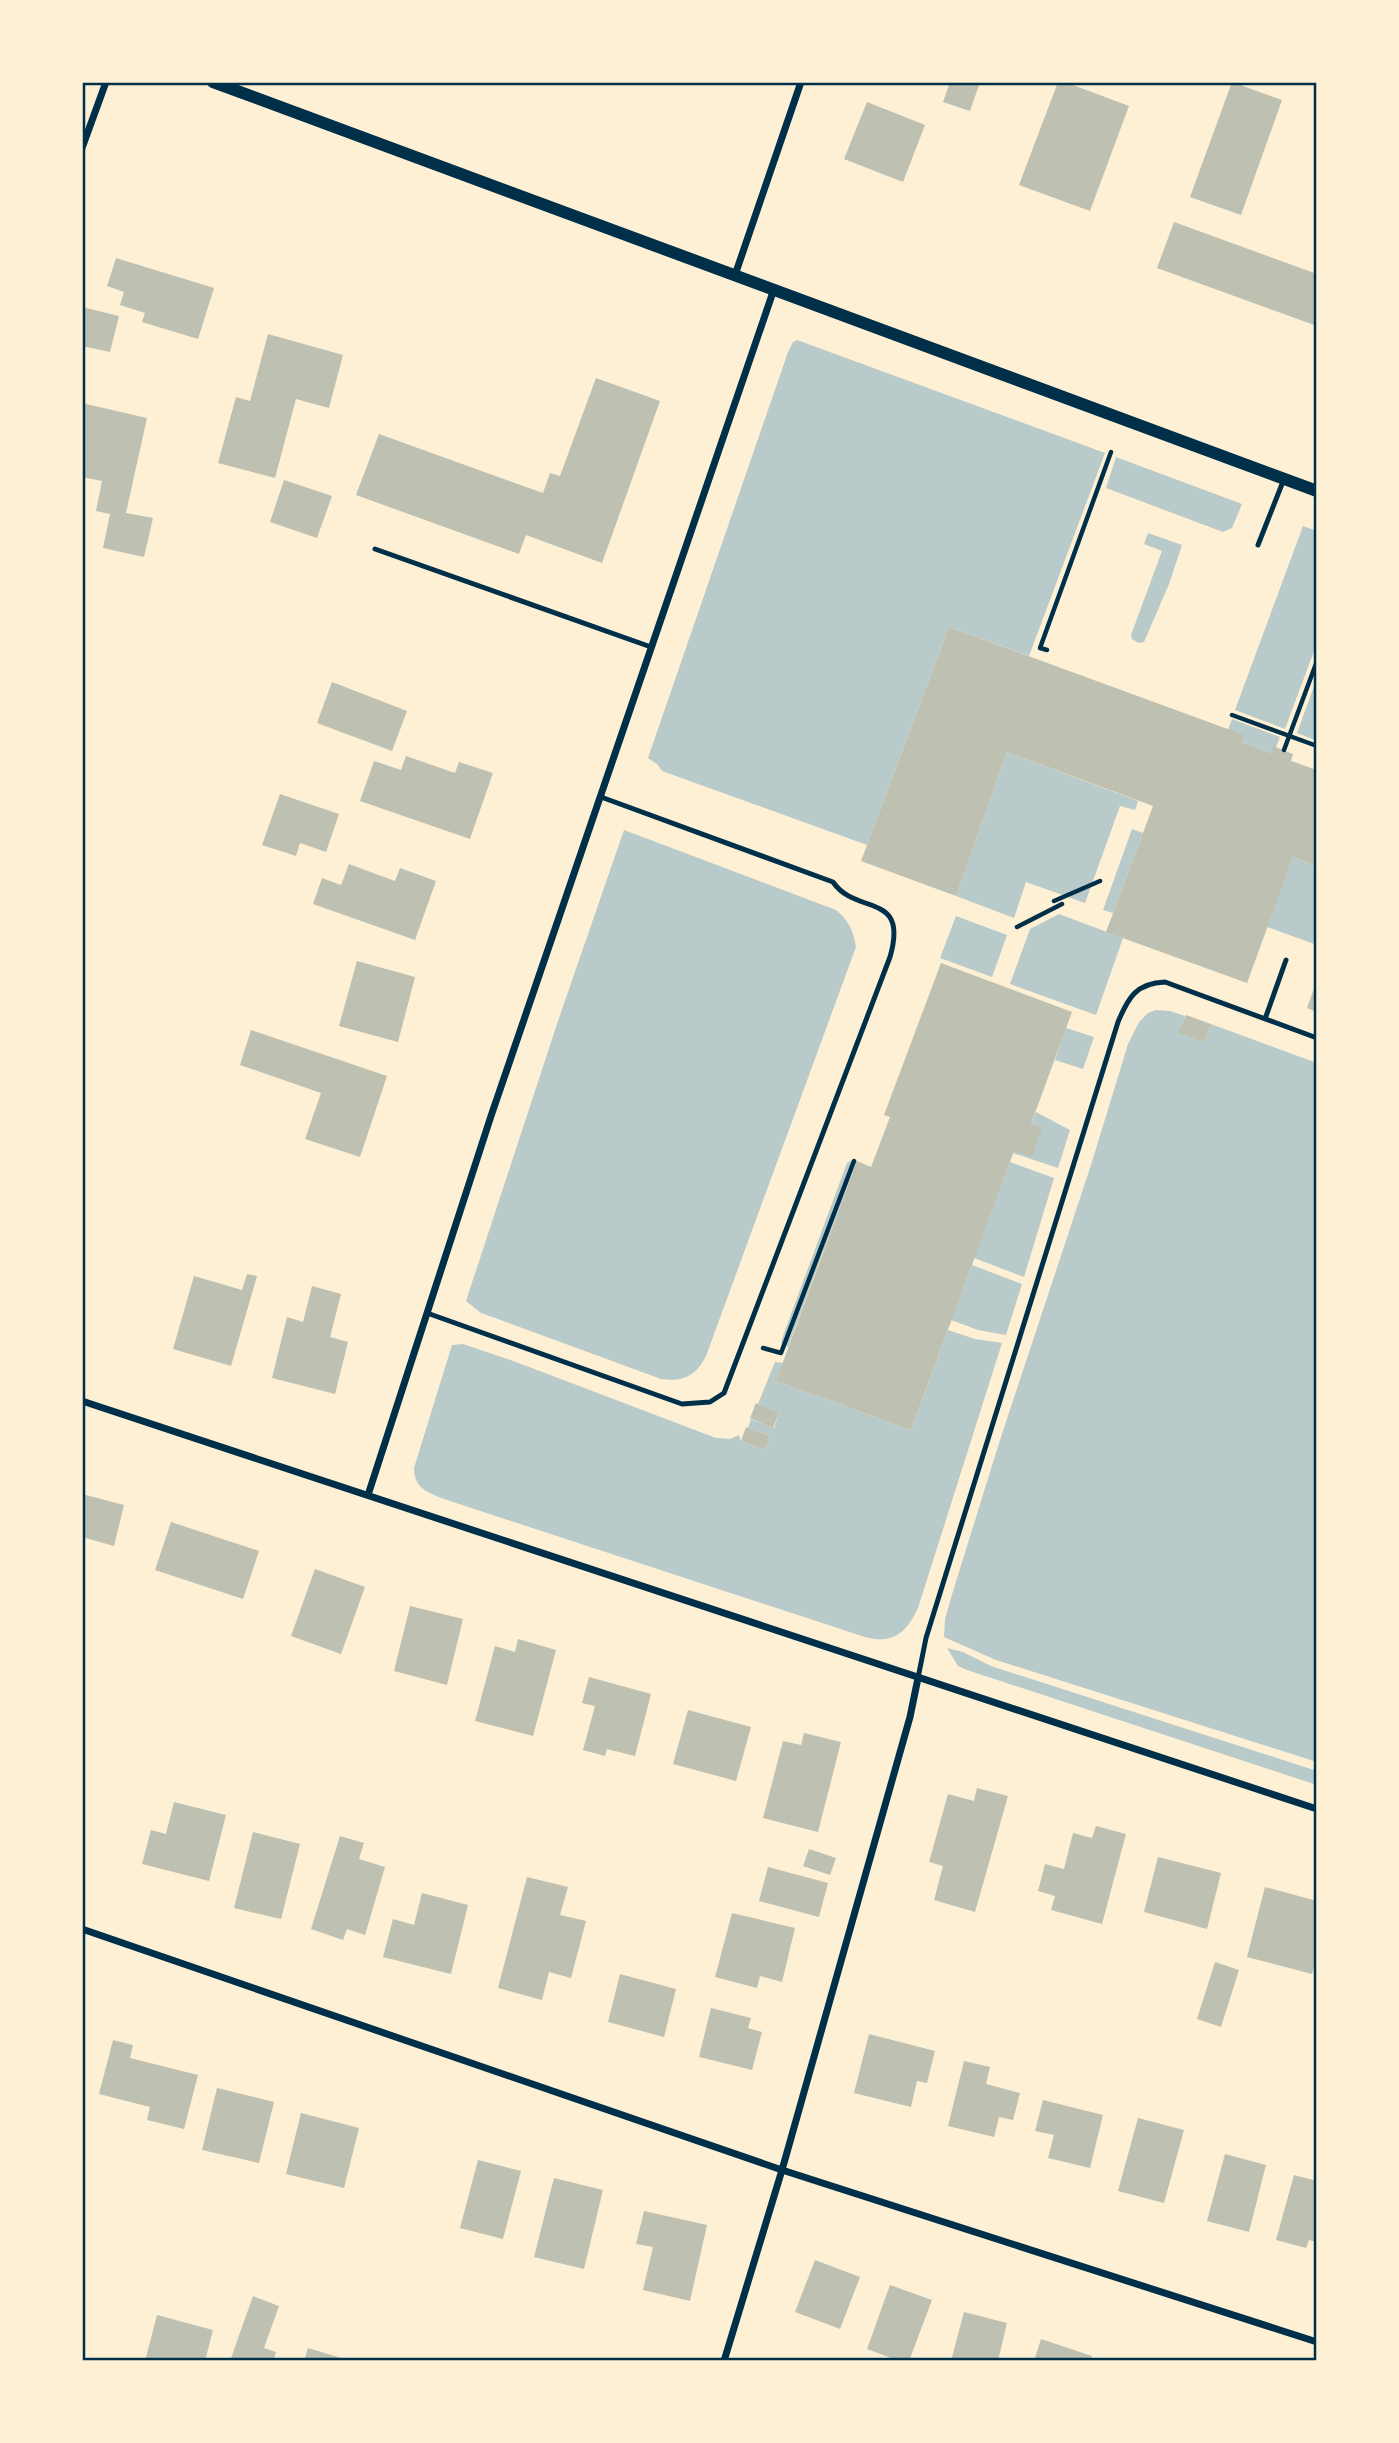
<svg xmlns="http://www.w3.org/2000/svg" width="1399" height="2443" viewBox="0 0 1399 2443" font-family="'Archivo Narrow',sans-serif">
<rect width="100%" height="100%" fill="#fdf0d5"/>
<path fill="#b9caca" d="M 797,340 L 1105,453 L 1029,656 L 949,627 L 867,845 L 662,771 L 657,764 L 648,758 L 788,352 L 793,342 Z
M 1116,457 L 1242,504 L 1232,528 L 1223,532 L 1106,488 Z
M 1303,526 L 1317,531 L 1317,643 L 1285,729 L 1235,710 Z
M 1148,533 L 1182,545 L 1169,584 L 1144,642 L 1138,643 L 1132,639 L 1131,635 L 1162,551 L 1144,544 Z
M 1317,678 L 1317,741 L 1297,733 Z
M 1232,719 L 1280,737 L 1276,747 L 1273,747 L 1271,753 L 1241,742 L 1243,735 L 1228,730 Z
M 1007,752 L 1138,801 L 1135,810 L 1120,806 L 1085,903 L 1026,882 L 1014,918 L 956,896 Z
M 1132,829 L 1143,833 L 1113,913 L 1103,910 Z
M 624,830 L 836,910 C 849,921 853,930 856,947 L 706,1356 C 696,1376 683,1382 661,1379 L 498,1319 L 481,1313 L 466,1301 L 558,1021 Z
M 1293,857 L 1317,866 L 1317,945 L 1267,927 Z
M 1059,914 L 1123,938 L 1096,1015 L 1010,984 L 1030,929 Z
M 956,916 L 1007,935 L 992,977 L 940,958 Z
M 1156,1010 L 1170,1011 L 1185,1016 L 1179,1033 L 1204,1043 L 1211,1024 L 1317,1063 L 1317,1762 L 996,1660 L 944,1637 L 945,1619 L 954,1588 L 1000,1440 L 1091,1165 L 1128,1044 L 1139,1022 L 1148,1013 Z
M 1066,1028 L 1094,1037 L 1083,1069 L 1055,1060 Z
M 1036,1112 L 1070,1130 L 1058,1168 L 1013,1153 L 1031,1124 Z
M 852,1160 L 857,1161 L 788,1347 L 781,1343 L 784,1333 L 847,1163 Z
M 1010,1162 L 1054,1178 L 1024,1277 L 974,1258 Z
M 972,1265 L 1022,1284 L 1006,1335 L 978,1330 L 951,1320 Z
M 948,1330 L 975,1339 L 1002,1343 L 918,1608 C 907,1632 893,1645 865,1637 L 444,1499 C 427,1492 414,1488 414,1468 L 452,1345 L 463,1344 L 516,1362 L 716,1438 L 730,1439 L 739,1435 L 741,1441 L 765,1450 L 770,1436 L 748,1428 L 751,1419 L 774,1428 L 779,1413 L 758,1404 L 775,1362 L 783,1363 L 776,1381 L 911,1430 Z
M 947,1648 L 963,1652 L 991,1666 L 1317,1771 L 1317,1785 L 967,1670 L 958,1666 Z"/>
<path fill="#bec0b2" d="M 950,82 L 980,82 L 970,111 L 943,102 Z
M 1058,82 L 1065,82 L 1129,106 L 1090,211 L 1019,185 Z
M 1232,82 L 1282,100 L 1241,215 L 1190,197 Z
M 867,102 L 925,125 L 903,182 L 844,159 Z
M 1174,222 L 1317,274 L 1317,326 L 1157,268 Z
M 116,258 L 214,288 L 198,339 L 142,322 L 145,313 L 120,305 L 124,292 L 107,286 Z
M 82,307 L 119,316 L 110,352 L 82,346 Z
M 268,334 L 343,355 L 329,408 L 296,399 L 275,478 L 218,463 L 236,397 L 250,401 Z
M 596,378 L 660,401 L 602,563 L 526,535 L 519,554 L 356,495 L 379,434 L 543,493 L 550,473 L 560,476 Z
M 82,403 L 147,418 L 126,513 L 153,518 L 144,557 L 103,548 L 110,514 L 96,511 L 102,481 L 82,477 Z
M 284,480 L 332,496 L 317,538 L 270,522 Z
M 949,627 L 1244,735 L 1241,742 L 1271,753 L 1273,746 L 1293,754 L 1291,761 L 1317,770 L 1317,866 L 1293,857 L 1247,983 L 1106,932 L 1153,806 L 1007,752 L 956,896 L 861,861 Z
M 332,682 L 407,711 L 392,751 L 317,723 Z
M 406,756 L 455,773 L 459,762 L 493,773 L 470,839 L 360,801 L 374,761 L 401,770 Z
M 280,794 L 339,814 L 326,852 L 300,843 L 296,856 L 262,845 Z
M 349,864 L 395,881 L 400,868 L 436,881 L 415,940 L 313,904 L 322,878 L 341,885 Z
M 357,961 L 415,977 L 398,1042 L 339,1026 Z
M 941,963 L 1072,1012 L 1031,1124 L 1042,1128 L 1032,1157 L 1014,1151 L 911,1430 L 776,1381 L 857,1161 L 871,1167 L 890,1117 L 884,1115 Z
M 1316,983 L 1317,983 L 1317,1012 L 1307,1008 Z
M 1186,1015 L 1211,1024 L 1204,1043 L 1178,1033 Z
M 251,1030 L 387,1076 L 360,1157 L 305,1139 L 321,1093 L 240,1065 Z
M 247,1274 L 257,1276 L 231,1366 L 173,1349 L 194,1276 L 242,1290 Z
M 312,1286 L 341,1294 L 330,1337 L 348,1342 L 335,1394 L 272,1378 L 287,1317 L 303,1322 Z
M 756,1403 L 779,1413 L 773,1428 L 750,1418 Z
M 746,1427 L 770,1436 L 765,1450 L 741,1441 Z
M 82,1494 L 124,1505 L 114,1546 L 82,1537 Z
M 171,1522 L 259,1551 L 243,1599 L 155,1570 Z
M 315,1569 L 365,1587 L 341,1654 L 291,1636 Z
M 410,1606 L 463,1619 L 447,1685 L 394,1671 Z
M 518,1639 L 556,1650 L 533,1736 L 475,1721 L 495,1646 L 515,1652 Z
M 589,1677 L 651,1694 L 635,1756 L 607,1749 L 605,1756 L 583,1750 L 595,1706 L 582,1703 Z
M 688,1710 L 751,1727 L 736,1781 L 673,1764 Z
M 804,1733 L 841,1742 L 818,1832 L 763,1818 L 783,1741 L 801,1745 Z
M 977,1788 L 1008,1796 L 975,1912 L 934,1900 L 943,1866 L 929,1862 L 948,1794 L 974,1801 Z
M 174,1802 L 226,1815 L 209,1881 L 142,1864 L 151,1830 L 166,1834 Z
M 1096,1826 L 1126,1834 L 1102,1924 L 1051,1910 L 1055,1896 L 1038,1891 L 1045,1864 L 1064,1869 L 1073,1833 L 1092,1838 Z
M 253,1832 L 300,1844 L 281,1919 L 234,1908 Z
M 340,1836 L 364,1843 L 359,1859 L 385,1867 L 365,1935 L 347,1929 L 343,1940 L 311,1929 Z
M 809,1849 L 836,1858 L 830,1875 L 803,1866 Z
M 1158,1857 L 1221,1873 L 1207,1929 L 1144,1912 Z
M 768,1867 L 828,1883 L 819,1917 L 759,1901 Z
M 527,1877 L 568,1887 L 560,1915 L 586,1921 L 571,1978 L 549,1972 L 542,2000 L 498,1988 Z
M 1265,1887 L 1317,1901 L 1317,1957 L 1312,1974 L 1247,1957 Z
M 422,1893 L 468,1905 L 451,1974 L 383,1957 L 393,1919 L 414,1925 Z
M 732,1913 L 795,1928 L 782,1982 L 760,1976 L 757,1988 L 715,1977 Z
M 1215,1962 L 1239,1970 L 1221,2027 L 1197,2019 Z
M 620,1974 L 676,1989 L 664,2037 L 608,2022 Z
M 711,2008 L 751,2018 L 748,2028 L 762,2032 L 752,2070 L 699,2057 Z
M 869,2034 L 935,2051 L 927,2083 L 917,2081 L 911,2107 L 854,2093 Z
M 113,2040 L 133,2045 L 130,2058 L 198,2075 L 184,2129 L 147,2120 L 150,2107 L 99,2094 Z
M 964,2061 L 990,2067 L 986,2084 L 1020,2093 L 1013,2120 L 999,2117 L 994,2137 L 948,2126 Z
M 217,2088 L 274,2102 L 259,2163 L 202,2150 Z
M 1043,2100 L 1103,2115 L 1090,2168 L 1048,2158 L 1054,2135 L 1035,2131 Z
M 301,2113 L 359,2128 L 344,2188 L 286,2174 Z
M 1138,2118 L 1184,2130 L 1164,2203 L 1118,2191 Z
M 1225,2154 L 1266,2165 L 1249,2232 L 1207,2221 Z
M 478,2160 L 521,2171 L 503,2239 L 460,2228 Z
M 1294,2175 L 1317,2181 L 1317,2242 L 1309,2240 L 1306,2248 L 1276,2240 Z
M 554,2178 L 603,2190 L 584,2269 L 534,2257 Z
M 644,2211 L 707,2225 L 690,2301 L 643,2290 L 653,2247 L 636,2244 Z
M 815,2260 L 860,2277 L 840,2329 L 795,2312 Z
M 890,2285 L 932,2300 L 909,2361 L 899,2361 L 867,2349 Z
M 253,2296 L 279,2306 L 264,2348 L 276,2352 L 273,2361 L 230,2361 Z
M 964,2312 L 1007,2323 L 998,2361 L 951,2361 Z
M 157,2315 L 213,2330 L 205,2361 L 145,2361 Z
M 1041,2339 L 1092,2356 L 1091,2361 L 1034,2361 Z
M 308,2348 L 348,2360 L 348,2361 L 304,2361 Z"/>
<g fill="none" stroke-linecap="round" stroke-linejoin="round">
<path stroke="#003049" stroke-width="4.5" d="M 1047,650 L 1040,648 L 1111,452
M 1232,715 L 1317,746
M 1284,750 L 1317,661
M 1054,901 L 1100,881
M 1017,927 L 1062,904
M 763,1348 L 781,1353 L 854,1161"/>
<path stroke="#003049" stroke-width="5" d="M 1258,545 L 1284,479
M 375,549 L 651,647
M 1265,1019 L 1286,960
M 427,1313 L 682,1404 L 710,1402 L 724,1393 L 890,957 C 909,891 856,916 833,882 L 601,797
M 918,1678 L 926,1638 L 1118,1022 C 1128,998 1136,983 1165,982 L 1317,1038"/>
<path stroke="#003049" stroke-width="7" d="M 82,148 L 106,82
M 735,275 L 801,82
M 82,1401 L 1317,1809
M 368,1495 L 491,1116 L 774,289
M 82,1929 L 782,2170 L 1317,2342
M 724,2361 L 782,2170 L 910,1717 L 918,1678"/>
<path stroke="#003049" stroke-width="12" d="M 213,82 L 1317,491"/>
</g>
<rect width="1399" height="2443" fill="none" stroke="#fdf0d5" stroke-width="168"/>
<rect x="84" y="84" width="1231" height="2275" fill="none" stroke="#003049" stroke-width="2.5"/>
</svg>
